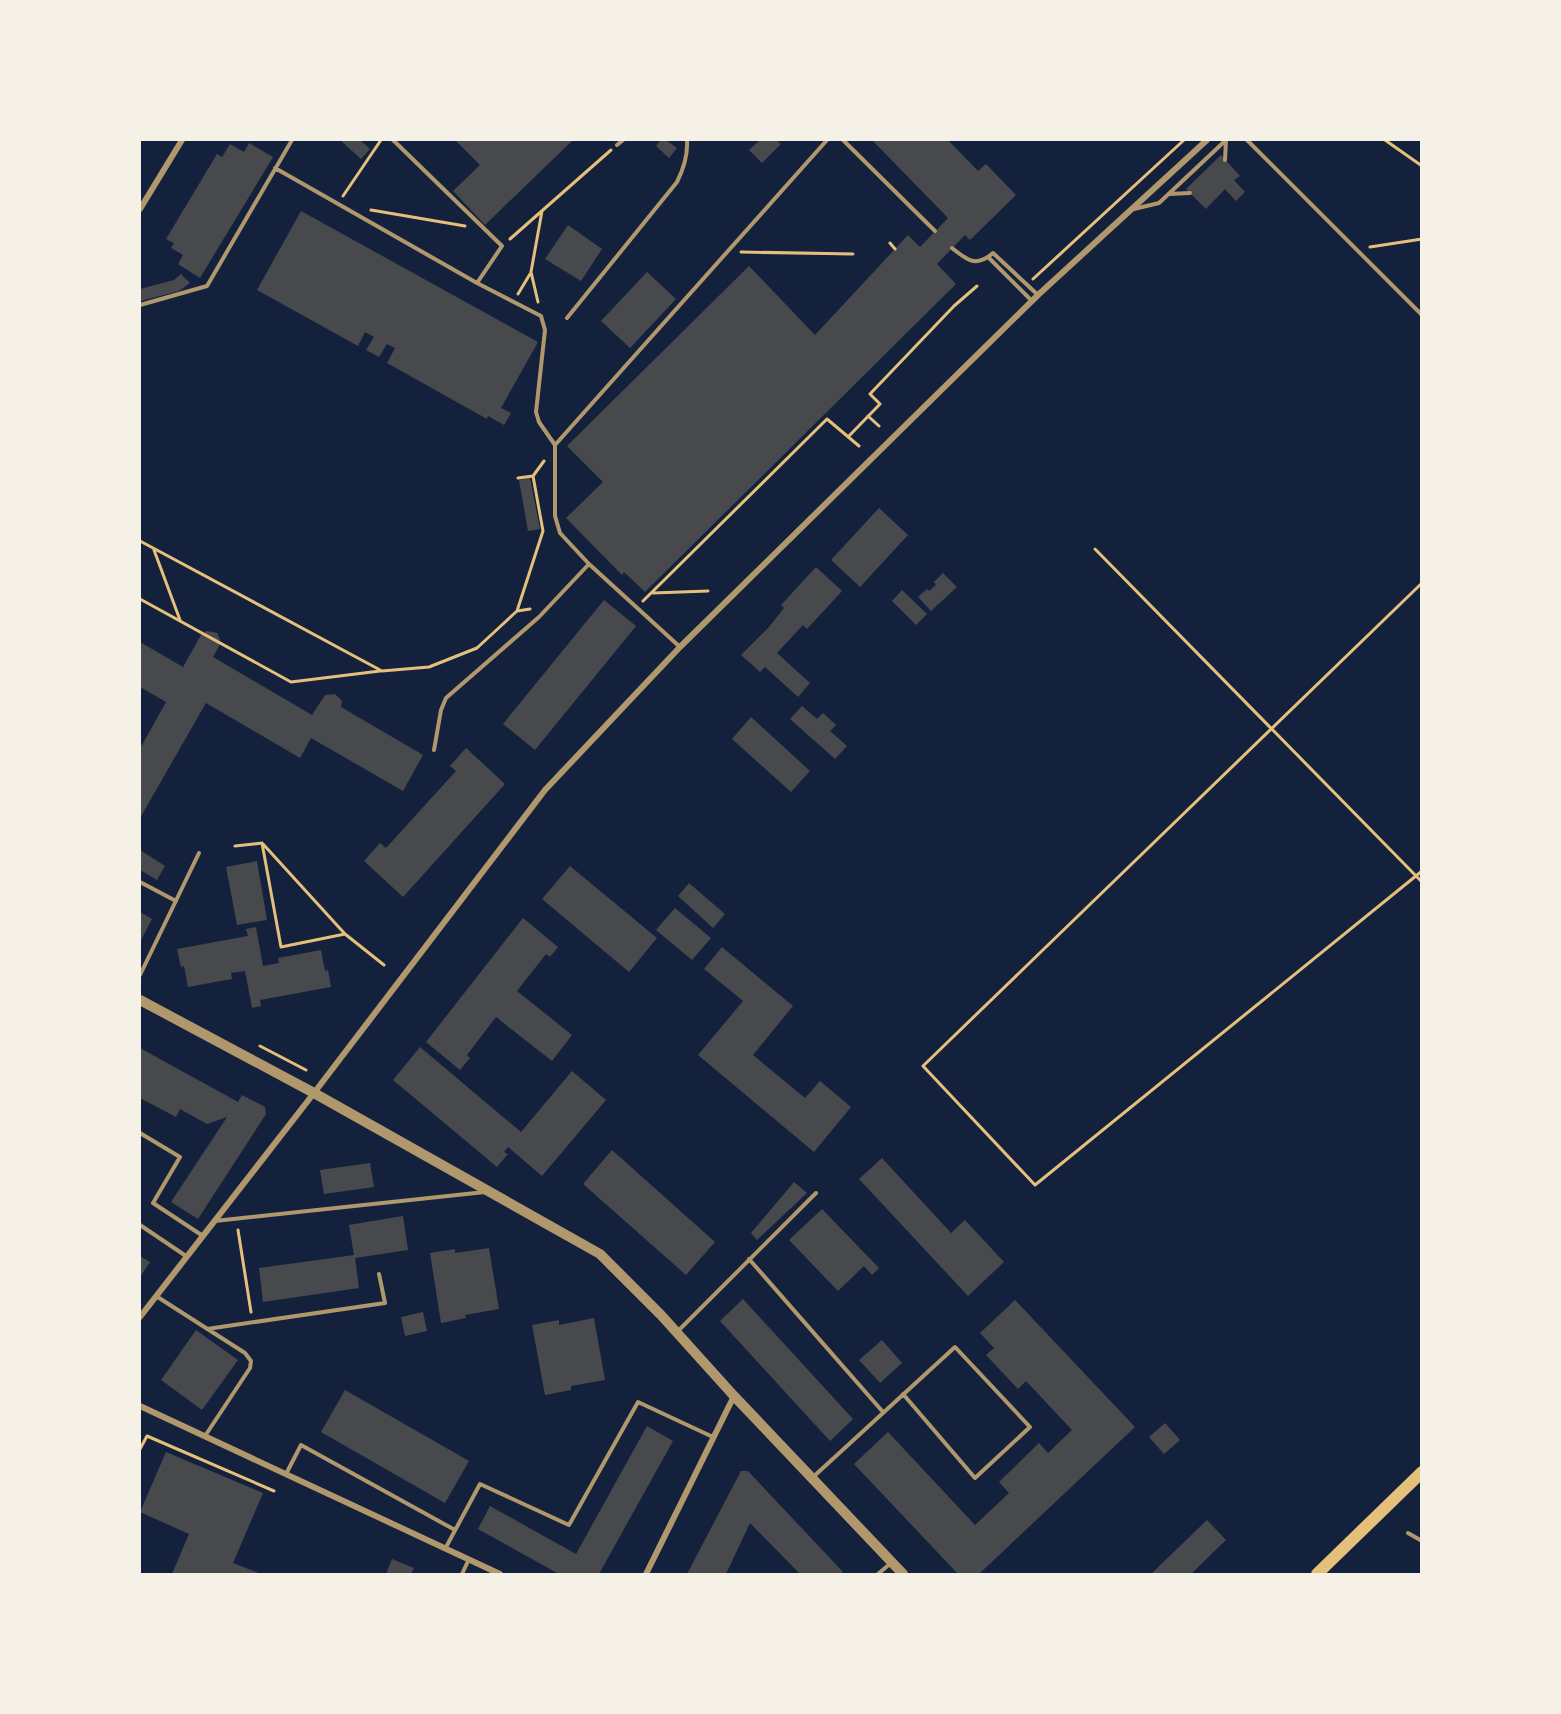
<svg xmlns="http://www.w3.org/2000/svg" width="1561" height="1714" viewBox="0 0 1561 1714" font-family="'Alegreya Sans',sans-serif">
<rect width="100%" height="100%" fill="#14213d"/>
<path fill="#48494c" d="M 340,140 L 360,140 L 370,149 L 361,159 Z
M 455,140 L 573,140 L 485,225 L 453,191 L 480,165 Z
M 661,140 L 666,140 L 677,148 L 669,158 L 656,146 Z
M 760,140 L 776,140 L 781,144 L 762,163 L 749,150 Z
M 872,140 L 948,140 L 978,171 L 986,164 L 1016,195 L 970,240 L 965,235 L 937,264 L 956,284 L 645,592 L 624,572 L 622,575 L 566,518 L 603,482 L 567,446 L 749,266 L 815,335 L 908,235 L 920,247 L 948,218 Z
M 249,143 L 273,157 L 200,278 L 178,264 L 183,255 L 171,248 L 174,243 L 166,239 L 217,154 L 222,157 L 230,144 L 244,152 Z
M 1221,155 L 1240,176 L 1234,180 L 1245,192 L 1236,201 L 1225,189 L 1206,209 L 1186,189 Z
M 301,211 L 538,342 L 501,408 L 511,413 L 504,425 L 488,416 L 487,419 L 387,363 L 395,348 L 387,344 L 379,357 L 366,350 L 374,337 L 365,332 L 358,346 L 257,290 Z
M 568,225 L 602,249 L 581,281 L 545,259 Z
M 647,272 L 676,299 L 630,348 L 601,321 Z
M 181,274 L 190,283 L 179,291 L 141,301 L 140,289 L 174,280 Z
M 530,478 L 540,529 L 528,531 L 519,480 Z
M 879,508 L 908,535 L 860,587 L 831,560 Z
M 816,567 L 842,591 L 807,629 L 803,625 L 777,653 L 810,683 L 798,697 L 765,667 L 760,672 L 741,655 L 769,627 L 784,608 L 781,605 Z
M 943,573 L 957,587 L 931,611 L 918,597 L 927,589 L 929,591 L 936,585 L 934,582 Z
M 902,590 L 927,614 L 916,625 L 892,601 Z
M 604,600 L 636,626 L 535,750 L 503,724 Z
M 207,631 L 217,633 L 220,639 L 219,646 L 213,657 L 312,715 L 325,695 L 335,694 L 342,701 L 341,707 L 423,755 L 403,791 L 311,738 L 300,758 L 206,703 L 140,818 L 140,744 L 142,745 L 166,702 L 140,687 L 140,642 L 183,667 L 201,635 Z
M 802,706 L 817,719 L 823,713 L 836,725 L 830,731 L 847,746 L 835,759 L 790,719 Z
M 751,717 L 810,771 L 791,792 L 732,739 Z
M 466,748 L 505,784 L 403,897 L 364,861 L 380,843 L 386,848 L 456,771 L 450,766 Z
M 140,850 L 165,866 L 157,880 L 140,870 Z
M 257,861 L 267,920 L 237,925 L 226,867 Z
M 570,866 L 657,938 L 629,972 L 542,899 Z
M 689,883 L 725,914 L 713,928 L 678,896 Z
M 675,908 L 711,938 L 692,960 L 656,930 Z
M 140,912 L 152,919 L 140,942 Z
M 523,918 L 558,947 L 550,957 L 546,954 L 517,991 L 572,1035 L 552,1061 L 496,1017 L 467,1055 L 470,1058 L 460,1070 L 426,1042 Z
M 256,927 L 263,966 L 279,963 L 278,958 L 321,950 L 325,971 L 328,970 L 331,987 L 260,1000 L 261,1006 L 252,1008 L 245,971 L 231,973 L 232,979 L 188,987 L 184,966 L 181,967 L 177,949 L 248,936 L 246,929 Z
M 722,947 L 793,1006 L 753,1055 L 805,1098 L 820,1081 L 851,1107 L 814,1152 L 698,1055 L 743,1001 L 704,969 Z
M 420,1047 L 521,1132 L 572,1071 L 606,1100 L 542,1176 L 508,1147 L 504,1152 L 508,1154 L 497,1167 L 393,1080 Z
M 140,1048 L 238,1102 L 242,1095 L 265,1107 L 266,1114 L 198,1219 L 171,1202 L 227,1117 L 207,1124 L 180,1109 L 176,1117 L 140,1098 Z
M 612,1150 L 715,1242 L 686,1275 L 583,1184 Z
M 882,1158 L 951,1233 L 965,1220 L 1004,1262 L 968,1296 L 859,1179 Z
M 370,1163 L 374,1187 L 324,1194 L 320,1170 Z
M 794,1182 L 807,1193 L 757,1240 L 751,1233 Z
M 822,1209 L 879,1268 L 872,1275 L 864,1266 L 838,1291 L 789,1240 Z
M 403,1216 L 408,1250 L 355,1258 L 359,1288 L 263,1302 L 259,1268 L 354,1255 L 349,1225 Z
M 489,1248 L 499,1309 L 465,1315 L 466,1318 L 441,1323 L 430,1253 L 455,1249 L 455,1253 Z
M 140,1256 L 150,1262 L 140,1277 Z
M 743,1299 L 853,1419 L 830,1441 L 720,1321 Z
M 1015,1300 L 1135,1427 L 979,1574 L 958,1574 L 854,1464 L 888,1432 L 975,1525 L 1009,1493 L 999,1482 L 1039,1443 L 1048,1453 L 1072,1430 L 1026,1381 L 1018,1389 L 986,1355 L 994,1348 L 980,1333 Z
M 423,1312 L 427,1331 L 405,1336 L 401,1317 Z
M 594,1318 L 605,1380 L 571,1386 L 571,1390 L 545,1395 L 532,1325 L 559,1320 L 559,1325 Z
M 196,1330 L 238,1360 L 202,1410 L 161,1380 Z
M 882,1340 L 902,1363 L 880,1383 L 859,1360 Z
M 345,1390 L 469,1461 L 445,1503 L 321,1432 Z
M 1165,1423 L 1180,1440 L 1164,1454 L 1149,1437 Z
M 647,1426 L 673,1441 L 599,1574 L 559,1574 L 478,1529 L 490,1506 L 576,1554 Z
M 166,1452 L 263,1493 L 233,1563 L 261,1574 L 172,1574 L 189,1534 L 140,1512 Z
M 741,1471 L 748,1471 L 843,1572 L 840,1574 L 800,1574 L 750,1523 L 726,1574 L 687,1574 Z
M 1207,1520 L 1226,1540 L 1191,1574 L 1151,1574 Z
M 392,1559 L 414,1568 L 411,1574 L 386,1574 Z"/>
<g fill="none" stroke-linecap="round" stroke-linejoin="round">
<path stroke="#e5c07b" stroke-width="3" d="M 1385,140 L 1422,166
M 343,196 L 381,140
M 371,210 L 465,226
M 510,239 L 611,150
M 890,243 L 895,249
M 1370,247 L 1422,239
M 741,252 L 853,254
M 1033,279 L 1184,140
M 518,294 L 530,274
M 538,302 L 531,272 L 542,211
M 868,416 L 879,426
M 848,437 L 880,404 L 870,394 L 954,306 L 977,286
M 533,476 L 544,461
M 140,541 L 382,671 L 429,667 L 477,648 L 517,611 L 543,531 L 533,476 L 518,478
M 1095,549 L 1422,882
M 154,550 L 180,620
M 1422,583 L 923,1066 L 1035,1185 L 1422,871
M 653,593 L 708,591
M 140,599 L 291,682 L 380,671
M 643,601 L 827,419 L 859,446
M 517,611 L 530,609
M 262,843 L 281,947 L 345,934 L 384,965
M 263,844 L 345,934
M 235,846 L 262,843
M 260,1046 L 306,1070
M 238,1230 L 251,1312
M 140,1449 L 147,1436 L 274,1491"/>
<path stroke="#b1986c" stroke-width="4" d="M 843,140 L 935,231
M 1247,140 L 1422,315
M 617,145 L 623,140
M 1225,160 L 1226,140
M 275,168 L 477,283 L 502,246 L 393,140
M 1169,194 L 1190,193
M 1134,209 L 1159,203 L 1226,140
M 952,248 C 967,260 976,268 993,253 L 1038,295
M 988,257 L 1032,301
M 477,283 L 541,316 L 545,330 L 536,412 L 539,422 L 555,445 L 555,516 L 560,533 L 589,564 L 680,647
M 140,305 L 207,286 L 292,140
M 567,318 L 677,182 C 684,168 688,155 687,140
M 555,445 L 827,140
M 434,750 L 441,710 L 446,698 L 539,617 L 589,564
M 140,882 L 176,901
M 140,975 L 199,853
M 140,1133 L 180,1157 L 153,1203 L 203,1236
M 215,1221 L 485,1192
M 140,1225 L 186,1256
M 749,1259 L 883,1412
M 156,1296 L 245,1353 L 251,1361 L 250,1368 L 205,1436
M 207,1329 L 385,1303 L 379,1274
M 677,1332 L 816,1193
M 286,1474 L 301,1445 L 455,1530
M 812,1478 L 955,1347 L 1030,1427 L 975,1478 L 903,1394
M 1408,1533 L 1422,1541
M 445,1549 L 480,1484 L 569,1525 L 638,1402 L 713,1437
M 462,1574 L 469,1559
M 878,1574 L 891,1563"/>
<path stroke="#b1986c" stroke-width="6" d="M 140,209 L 182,140
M 140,1317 L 314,1093 L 545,790 L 680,647 L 1038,295 L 1207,140
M 140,1406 L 500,1574
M 646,1574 L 734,1396"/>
<path stroke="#b1986c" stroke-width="10" d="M 140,1000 L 314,1093 L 600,1254 L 661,1315 L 734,1396 L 903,1574"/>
<path stroke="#e5c07b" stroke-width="12" d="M 1317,1574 L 1422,1472"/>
</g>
<rect width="1561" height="1714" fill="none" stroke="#f6f1e7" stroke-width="282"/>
</svg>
